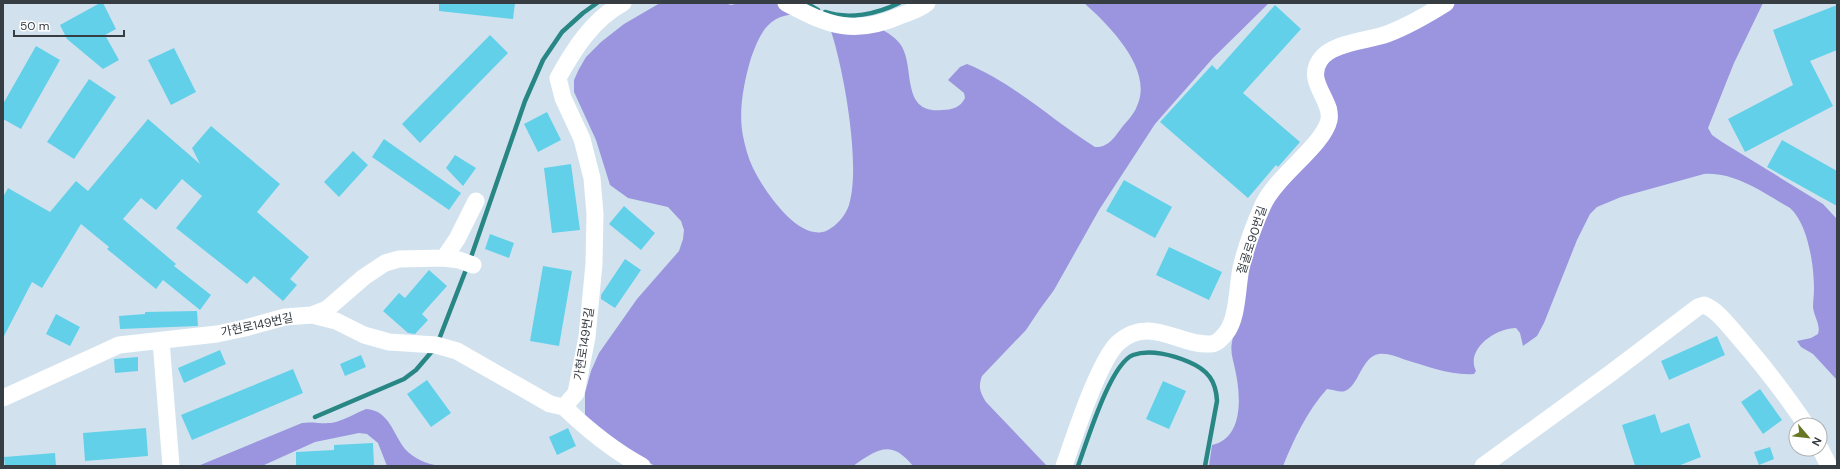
<svg xmlns="http://www.w3.org/2000/svg" width="1840" height="469" viewBox="0 0 1840 469" font-family="'DM Sans','Noto Sans KR',sans-serif">
<rect width="100%" height="100%" fill="#d1e2ee"/>
<path fill="#9a95de" d="M 660,3 L 725,3 L 731,5 L 739,3 L 786,3 L 797,14 C 768,15 760,33 751,58 C 744,82 738,111 743,136 C 745,146 748,158 753,168 C 763,189 798,242 826,231 C 837,226 848,213 850,201 C 860,161 844,71 831,31 C 840,30 877,27 883,30 C 890,34 900,41 903,49 C 914,71 902,114 942,110 C 952,110 961,107 965,98 L 964,93 L 948,80 L 960,67 L 967,64 C 1014,83 1053,121 1095,147 C 1109,148 1115,136 1123,126 C 1128,120 1134,114 1137,106 C 1154,70 1109,25 1084,3 L 1269,3 L 1213,58 L 1155,124 L 1099,210 L 1054,290 L 1040,309 L 1026,330 L 982,376 C 978,387 980,392 986,402 L 1047,466 L 913,466 C 891,439 878,449 853,466 L 655,466 L 597,431 L 585,416 L 585,393 L 591,371 L 599,353 L 637,299 L 679,251 L 683,239 L 684,230 L 681,221 L 668,207 L 628,198 L 610,185 L 596,140 L 574,92 L 574,80 L 579,69 L 586,57 L 601,42 L 624,24 Z
M 1456,3 L 1763,3 L 1734,63 L 1708,128 L 1712,135 L 1722,142 L 1823,204 L 1836,218 L 1837,380 L 1813,354 L 1801,347 L 1797,341 L 1811,338 L 1818,334 C 1821,325 1814,317 1813,307 C 1813,301 1814,295 1814,289 C 1814,265 1808,224 1790,208 C 1763,193 1736,172 1704,174 L 1621,197 L 1597,207 L 1590,214 L 1577,240 L 1544,323 L 1537,336 L 1523,346 L 1520,333 L 1516,328 C 1496,328 1465,349 1476,371 L 1474,374 C 1452,376 1427,366 1406,360 C 1397,357 1388,353 1379,354 C 1361,357 1359,386 1345,391 C 1340,393 1332,389 1327,389 C 1307,411 1294,439 1283,466 L 1209,466 L 1212,445 C 1244,438 1241,395 1235,369 C 1233,359 1230,352 1232,342 L 1244,277 L 1269,206 L 1337,118 L 1337,107 L 1320,76 L 1329,60 L 1430,19 Z
M 366,409 C 389,410 393,434 405,449 C 414,459 427,464 440,466 L 387,466 L 378,443 L 367,434 L 359,433 L 315,442 L 262,466 L 198,466 L 302,423 C 313,421 325,425 336,422 C 346,419 356,413 366,409 Z"/>
<g fill="none" stroke-linecap="round" stroke-linejoin="round">
<path stroke="#288684" stroke-width="4.5" d="M 806,3 L 818,10
M 825,12 C 849,20 877,14 899,3
M 470,260 L 525,101 L 543,60 L 562,32 L 583,13 L 597,3
M 438,342 L 467,267
M 315,417 L 404,379 L 416,370 L 434,349
M 1078,466 C 1087,442 1110,364 1133,355 C 1150,349 1173,355 1189,362 C 1208,370 1216,381 1217,401 L 1205,466"/>
</g>
<path fill="#62d0e9" d="M 100,3 L 103,3 L 116,29 L 105,35 L 119,60 L 103,69 L 67,39 L 60,25 Z
M 439,3 L 515,3 L 513,19 L 439,11 Z
M 1275,5 L 1301,29 L 1243,93 L 1300,142 L 1278,167 L 1276,165 L 1248,198 L 1160,122 L 1212,65 L 1217,70 Z
M 1837,5 L 1837,50 L 1810,61 L 1833,106 L 1745,152 L 1728,119 L 1793,85 L 1773,30 Z
M 490,35 L 508,53 L 420,143 L 402,124 Z
M 36,46 L 60,60 L 21,129 L 3,119 L 3,104 Z
M 174,48 L 196,92 L 171,105 L 148,60 Z
M 89,79 L 116,97 L 74,159 L 47,142 Z
M 547,112 L 561,140 L 538,152 L 524,124 Z
M 148,119 L 200,164 L 192,148 L 211,126 L 280,184 L 257,212 L 309,257 L 290,279 L 297,285 L 283,301 L 254,276 L 247,284 L 176,228 L 202,196 L 182,179 L 156,210 L 141,198 L 123,219 L 176,264 L 174,266 L 211,295 L 200,310 L 163,280 L 156,289 L 107,249 L 109,247 L 81,224 L 42,288 L 32,282 L 3,338 L 3,197 L 8,188 L 50,212 L 76,181 L 88,191 Z
M 384,139 L 461,193 L 449,210 L 372,157 Z
M 1782,140 L 1837,171 L 1837,206 L 1767,167 Z
M 353,151 L 368,165 L 339,197 L 324,182 Z
M 455,155 L 476,168 L 463,186 L 446,168 Z
M 571,164 L 580,230 L 552,233 L 544,168 Z
M 1124,180 L 1172,207 L 1155,238 L 1106,211 Z
M 624,206 L 655,233 L 641,250 L 609,224 Z
M 490,234 L 514,243 L 509,258 L 485,249 Z
M 1169,247 L 1222,272 L 1209,300 L 1156,275 Z
M 625,259 L 641,270 L 615,308 L 601,299 L 601,295 Z
M 543,266 L 572,271 L 559,346 L 530,341 Z
M 429,270 L 447,286 L 422,314 L 428,320 L 415,334 L 408,333 L 383,311 L 399,293 L 405,298 Z
M 197,311 L 198,326 L 120,329 L 119,316 L 145,314 L 145,312 Z
M 56,314 L 80,327 L 70,346 L 46,334 Z
M 1717,336 L 1725,355 L 1669,380 L 1661,361 Z
M 220,350 L 226,364 L 184,383 L 178,368 Z
M 361,355 L 366,367 L 345,376 L 340,364 Z
M 138,357 L 138,371 L 115,373 L 114,359 Z
M 293,369 L 303,393 L 192,440 L 181,415 Z
M 427,380 L 451,413 L 431,427 L 407,394 Z
M 1163,381 L 1186,391 L 1169,429 L 1146,419 Z
M 1760,389 L 1782,420 L 1763,434 L 1741,402 Z
M 1655,414 L 1661,433 L 1689,423 L 1701,457 L 1678,466 L 1635,466 L 1622,425 Z
M 146,428 L 148,456 L 85,461 L 83,433 Z
M 568,428 L 576,446 L 557,455 L 549,437 Z
M 373,443 L 374,466 L 296,466 L 296,452 L 334,450 L 334,445 Z
M 1770,447 L 1774,459 L 1759,465 L 1754,452 Z
M 55,453 L 56,466 L 5,466 L 4,457 Z"/>
<g fill="none" stroke-linecap="round" stroke-linejoin="round">
<path stroke="#fff" stroke-width="17" d="M 786,3 C 829,26 855,36 902,15 C 910,12 920,9 927,3
M 444,258 L 459,260 L 473,265
M 312,315 L 327,309 L 364,277 L 385,263 L 399,259 L 444,258 L 457,239 L 476,201
M 161,341 L 171,466
M 3,398 L 119,345 L 217,334 L 245,328 L 285,317 L 312,315 L 336,321 L 364,335 L 389,342 L 436,345 L 457,351 L 550,404 L 564,407 L 576,393 L 587,337 L 594,264 L 595,214 L 592,178 L 582,139 L 563,98 L 558,78 C 574,49 593,19 623,3
M 564,407 C 588,430 612,450 642,466
M 1820,448 L 1829,466
M 1064,466 C 1074,438 1099,359 1119,342 C 1150,315 1179,346 1210,344 C 1217,344 1222,338 1226,333 C 1238,318 1237,287 1241,268 C 1246,247 1254,225 1263,205 C 1276,176 1323,146 1329,120 C 1333,100 1305,82 1320,60 C 1332,42 1368,41 1387,34 C 1408,26 1427,15 1446,3
M 1483,466 L 1611,373 L 1698,307 L 1704,305 C 1717,310 1727,324 1736,334 C 1761,363 1785,393 1806,425"/>
</g>
<g text-anchor="middle" dominant-baseline="central" stroke-width="3" stroke-linejoin="round" paint-order="stroke">
<g font-size="12" fill="#373e43" stroke="#fff">
<text transform="translate(1252 240) rotate(-72)">절골로90번길</text>
<text transform="translate(257 325) rotate(-12)">가현로149번길</text>
<text transform="translate(584 344) rotate(-81)">가현로149번길</text>
</g>
</g>
<rect width="1840" height="469" fill="none" stroke="#373e43" stroke-width="8"/>
<g transform="translate(1808 437) rotate(118)"><circle r="19" fill="#ffffff" stroke="#afb2b4"/>
<path d="M0-3L7 15L0 10L-7 15Z" fill="#677724"/>
<text y="-6" font-size="11" font-weight="bold" text-anchor="middle" fill="#373e43">N</text>
</g>
<path d="M14 30v6h110v-6" fill="none" stroke="#373e43" stroke-width="2"/>
<text x="20" y="30" font-size="12" fill="#373e43" stroke="#ffffff" stroke-width="3" paint-order="stroke">50 m</text>
</svg>
